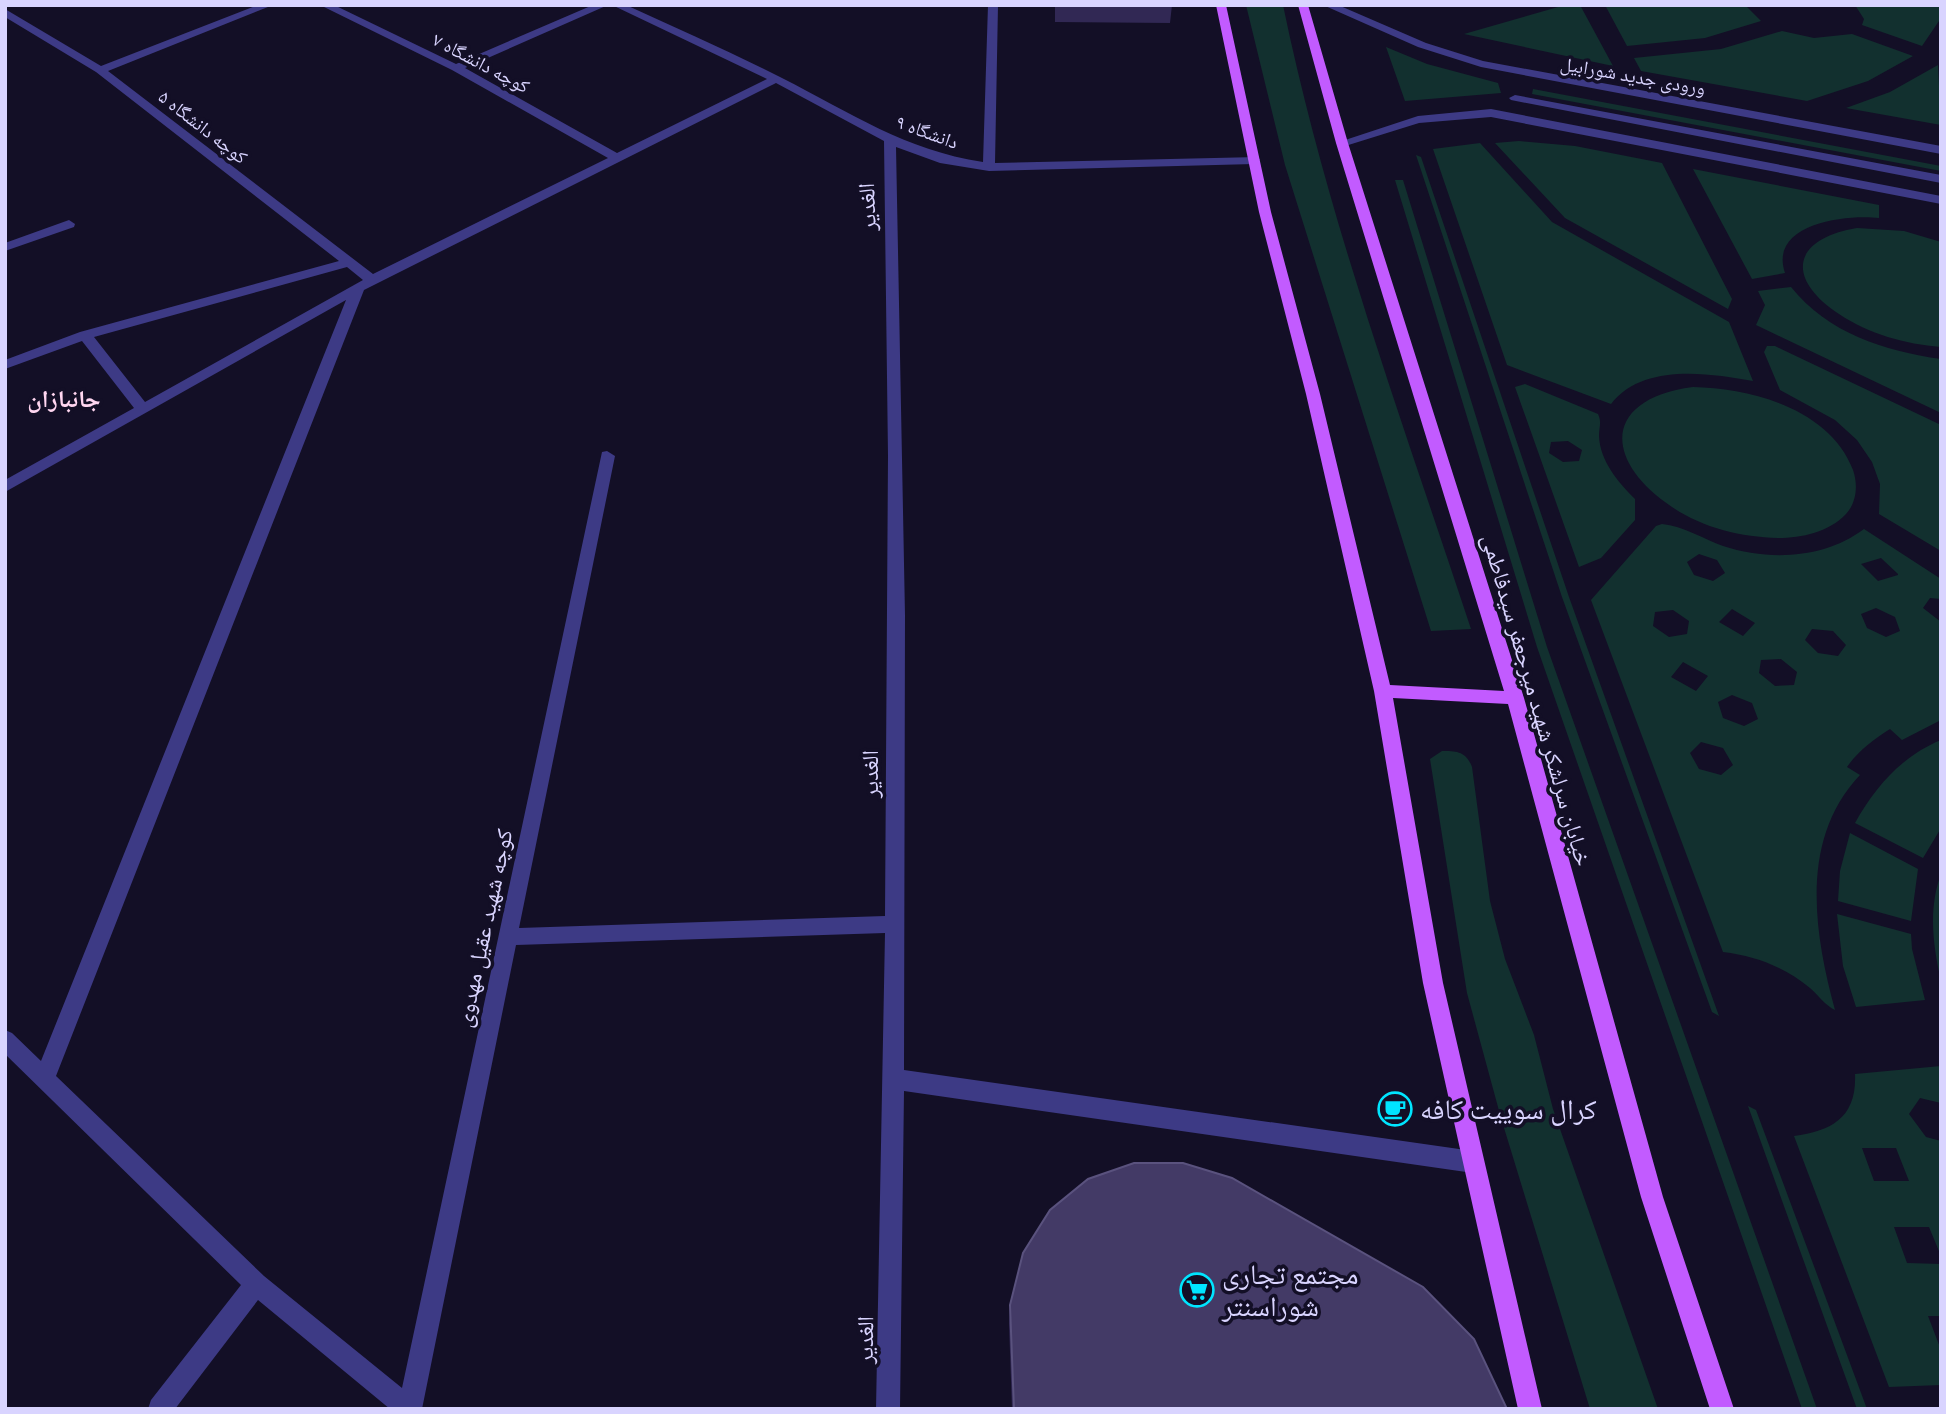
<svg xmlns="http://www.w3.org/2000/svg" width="1946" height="1414" viewBox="0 0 1946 1414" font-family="'Fira Sans Condensed','Noto Naskh Arabic',sans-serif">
<rect width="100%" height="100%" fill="#130f26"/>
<path fill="#12302f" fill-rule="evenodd" d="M 1246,5 L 1283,5 C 1327,218 1403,423 1471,629 L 1431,631 L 1285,165 Z
M 1565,5 L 1580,5 L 1613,66 L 1464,34 Z
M 1605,5 L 1745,5 L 1761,21 L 1705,38 L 1627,46 Z
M 1855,5 L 1941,5 L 1941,18 L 1922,46 L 1862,25 L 1864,19 Z
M 1782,31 L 1814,38 L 1852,34 L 1913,56 L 1868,81 L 1807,101 L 1641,71 L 1634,58 L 1721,49 Z
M 1386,47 L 1427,64 L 1498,83 L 1501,93 L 1405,101 Z
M 1938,65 L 1941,125 L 1846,108 L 1890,92 Z
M 1533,89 L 1941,166 L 1941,171 L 1532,94 Z
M 1519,141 L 1575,146 L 1662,163 L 1732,299 L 1728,309 L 1565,218 L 1495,143 Z
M 1480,143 L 1552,222 L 1729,322 L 1753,381 C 1708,373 1643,363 1611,404 L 1507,365 L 1433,149 Z
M 1416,155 L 1421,157 L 1569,597 L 1719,1016 L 1712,1012 L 1562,597 Z
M 1693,169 L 1879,205 L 1879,218 C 1847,214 1768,223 1785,273 L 1752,279 Z
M 1395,180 L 1403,180 L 1547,647 L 1817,1409 L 1802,1409 L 1537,647 Z
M 1857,228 L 1904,231 L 1941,242 L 1941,347 C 1905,344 1869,334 1839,314 C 1785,278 1792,239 1857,228 Z
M 1791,287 C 1828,333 1884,351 1941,359 L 1941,413 L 1756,325 L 1765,305 L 1758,291 Z
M 1767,346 L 1775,346 L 1941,425 L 1941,551 L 1879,514 L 1880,484 L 1872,462 L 1857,440 L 1835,420 L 1780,390 L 1764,352 Z
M 1525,384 L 1598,414 C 1602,423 1599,426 1599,436 C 1600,461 1618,482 1635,499 L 1635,520 L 1601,558 L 1579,567 L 1515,387 ZM 1568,441 L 1582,450 L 1579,461 L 1563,462 L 1549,453 L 1551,442 Z
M 1693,387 C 1751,388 1830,409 1853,470 C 1858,484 1857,502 1846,514 C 1829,532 1802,538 1778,538 C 1741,537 1703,528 1672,507 C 1603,461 1602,399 1693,387 Z
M 1662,524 C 1683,526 1704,539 1723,546 C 1769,561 1824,559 1864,529 L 1941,579 L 1941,599 L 1930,598 L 1923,608 L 1941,622 L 1941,720 L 1902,740 L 1890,729 C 1873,740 1858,751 1847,767 L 1860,775 C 1799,839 1814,933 1835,1010 C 1826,1006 1818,995 1810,988 C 1784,967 1756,956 1723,952 L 1591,600 L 1656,526 ZM 1699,554 L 1717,560 L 1725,573 L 1713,581 L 1694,575 L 1687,562 ZM 1881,558 L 1898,574 L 1898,575 L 1878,581 L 1861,564 ZM 1876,608 L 1895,617 L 1900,631 L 1886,637 L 1867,628 L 1861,614 ZM 1732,609 L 1755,623 L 1743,636 L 1719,622 ZM 1673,610 L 1689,621 L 1687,634 L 1669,637 L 1653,626 L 1655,612 ZM 1812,629 L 1833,631 L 1846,645 L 1838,656 L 1818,653 L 1805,640 ZM 1781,659 L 1797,672 L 1794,685 L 1775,686 L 1759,673 L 1761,660 ZM 1683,662 L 1708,676 L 1696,691 L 1671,677 ZM 1732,695 L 1752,703 L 1758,719 L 1744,726 L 1723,718 L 1718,702 ZM 1701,742 L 1723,748 L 1733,765 L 1721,775 L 1699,769 L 1690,753 Z
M 1941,740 L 1941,828 L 1923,858 L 1855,823 C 1875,787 1902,756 1941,740 Z
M 1442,751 C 1456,751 1466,751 1472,767 L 1490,901 L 1505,959 L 1534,1035 L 1553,1109 L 1658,1409 L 1590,1409 L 1501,1118 L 1467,993 L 1430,759 Z
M 1850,833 L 1918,869 L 1911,921 L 1838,901 L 1840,871 Z
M 1941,874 L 1941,981 C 1933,946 1928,909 1941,874 Z
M 1837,914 L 1911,934 L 1912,949 L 1925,1000 L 1856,1007 L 1843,966 Z
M 1941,1066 L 1941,1103 L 1920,1098 L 1909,1114 L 1926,1137 L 1941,1141 L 1941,1256 L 1929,1227 L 1894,1227 L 1907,1263 L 1941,1264 L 1941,1316 L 1928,1316 L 1941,1350 L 1941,1385 L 1889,1387 L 1794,1136 C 1832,1131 1857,1117 1855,1074 ZM 1862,1148 L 1896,1148 L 1909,1181 L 1874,1181 Z
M 1748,1106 L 1756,1110 L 1867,1409 L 1857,1409 Z"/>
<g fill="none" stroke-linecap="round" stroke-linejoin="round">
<path fill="#3d3a85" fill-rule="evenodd" d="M 1323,5 L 1338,5 L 1426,43 L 1483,61 L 1941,146 L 1941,154 L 1481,67 L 1418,47 Z
M 1515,95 L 1941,175 L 1941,183 L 1511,100 L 1509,98 Z
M 1491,109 L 1941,196 L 1941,204 L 1491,117 L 1419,123 L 1342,147 L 1336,143 L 1418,116 Z"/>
<path fill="#3d3a85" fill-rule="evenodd" d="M 258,5 L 273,5 L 108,71 L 373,274 L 608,158 L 452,70 L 320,5 L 334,5 L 456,64 L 593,5 L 608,5 L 465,68 L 617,153 L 767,79 L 612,5 L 626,5 C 678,29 731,52 782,78 C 851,113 905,150 983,162 L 988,5 L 998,5 L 995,163 L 1258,157 L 1260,160 L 1254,164 L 989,171 L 940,163 L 896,147 L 905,615 L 904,1070 L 1473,1151 L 1481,1154 L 1484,1162 L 1481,1170 L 1473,1173 L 904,1091 L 900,1409 L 876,1409 L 885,933 L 516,945 L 422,1409 L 390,1409 L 258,1300 L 175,1409 L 148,1409 L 151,1400 L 241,1285 L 5,1054 L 5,1030 L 12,1033 L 41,1061 L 346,300 L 5,492 L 5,480 L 134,408 L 82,341 L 5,369 L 5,360 L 80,332 L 339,261 L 96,72 L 5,17 L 5,9 L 101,66 ZM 776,83 L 884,141 L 888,456 L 885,916 L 519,928 L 615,456 L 607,451 L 602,452 L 402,1388 L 264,1276 L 56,1076 L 364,290 ZM 347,267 L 363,280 L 145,402 L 94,337 Z
M 69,220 L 75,224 L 74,227 L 5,251 L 5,243 Z"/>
<path fill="#c25bff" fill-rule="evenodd" d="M 1216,5 L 1226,5 L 1271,212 L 1320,394 L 1390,685 L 1504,691 L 1336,143 L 1298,5 L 1308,5 L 1348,143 L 1524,698 L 1663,1197 L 1734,1409 L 1710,1409 L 1641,1197 L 1508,704 L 1393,698 L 1443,983 L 1542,1409 L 1518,1409 L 1423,983 L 1374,691 L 1306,394 L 1259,212 Z"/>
</g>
<path fill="#312854" d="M 1055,5 L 1172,5 L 1170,23 L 1055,22 Z
M 1010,1305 L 1507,1409 L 1012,1409 L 1009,1324 Z"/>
<path fill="#433a66" stroke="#5a527e" stroke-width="2" d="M 1056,5 L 1172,5 L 1172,6 Z
M 1134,1163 L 1183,1163 L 1232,1178 L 1423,1287 L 1474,1339 L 1507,1409 L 1014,1409 L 1010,1305 L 1023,1253 L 1050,1210 L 1088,1179 Z"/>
<defs>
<symbol id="cafe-ring" viewBox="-11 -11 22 22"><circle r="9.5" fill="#130f26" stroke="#00e5ff" stroke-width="1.5"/><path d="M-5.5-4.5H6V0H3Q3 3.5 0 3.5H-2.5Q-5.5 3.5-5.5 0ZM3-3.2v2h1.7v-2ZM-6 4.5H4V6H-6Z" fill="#00e5ff"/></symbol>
<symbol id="supermarket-ring" viewBox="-11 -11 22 22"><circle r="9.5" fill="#130f26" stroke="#00e5ff" stroke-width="1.5"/><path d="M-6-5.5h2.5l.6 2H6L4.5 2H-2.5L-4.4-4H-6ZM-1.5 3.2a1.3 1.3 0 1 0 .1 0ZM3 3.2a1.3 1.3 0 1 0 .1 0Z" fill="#00e5ff"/></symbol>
</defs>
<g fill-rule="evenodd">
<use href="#cafe-ring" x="1376" y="1090" width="38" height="38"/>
<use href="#supermarket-ring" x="1178" y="1271" width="38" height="38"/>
</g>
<g text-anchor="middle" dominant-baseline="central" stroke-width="7" stroke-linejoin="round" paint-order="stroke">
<g font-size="19" fill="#d9d4ff" stroke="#130f26">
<text transform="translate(481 63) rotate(28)">کوچه دانشگاه ۷</text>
<text transform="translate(1633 76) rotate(10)">ورودی جدید شورابیل</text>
<text transform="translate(203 127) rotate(38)">کوچه دانشگاه ۵</text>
<text transform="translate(927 132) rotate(20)">دانشگاه ۹</text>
</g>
<g font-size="23" fill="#d9d4ff" stroke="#130f26">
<text transform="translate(867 207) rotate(-92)">الغدیر</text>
<text transform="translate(1537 700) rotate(74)">خیابان سرلشکر شهید میرجعفر سیدفاطمی</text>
<text transform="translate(870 774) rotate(-90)">الغدیر</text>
<text transform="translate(484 928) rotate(-78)">کوچه شهید عقیل مهدوی</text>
<text transform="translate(865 1340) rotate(-89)">الغدیر</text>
</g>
<g font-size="24" font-weight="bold" fill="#ffd6f0" stroke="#130f26">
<text x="64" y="399">جانبازان</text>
</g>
<g font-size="28" fill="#d9d4ff" stroke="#130f26" text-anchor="start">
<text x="1420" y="1109">کرال سوییت کافه</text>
<text x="1222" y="1274">مجتمع تجاری<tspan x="1222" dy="32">شوراسنتر</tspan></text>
</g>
</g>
<rect width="1946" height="1414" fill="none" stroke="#d9d4ff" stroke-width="14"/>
</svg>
